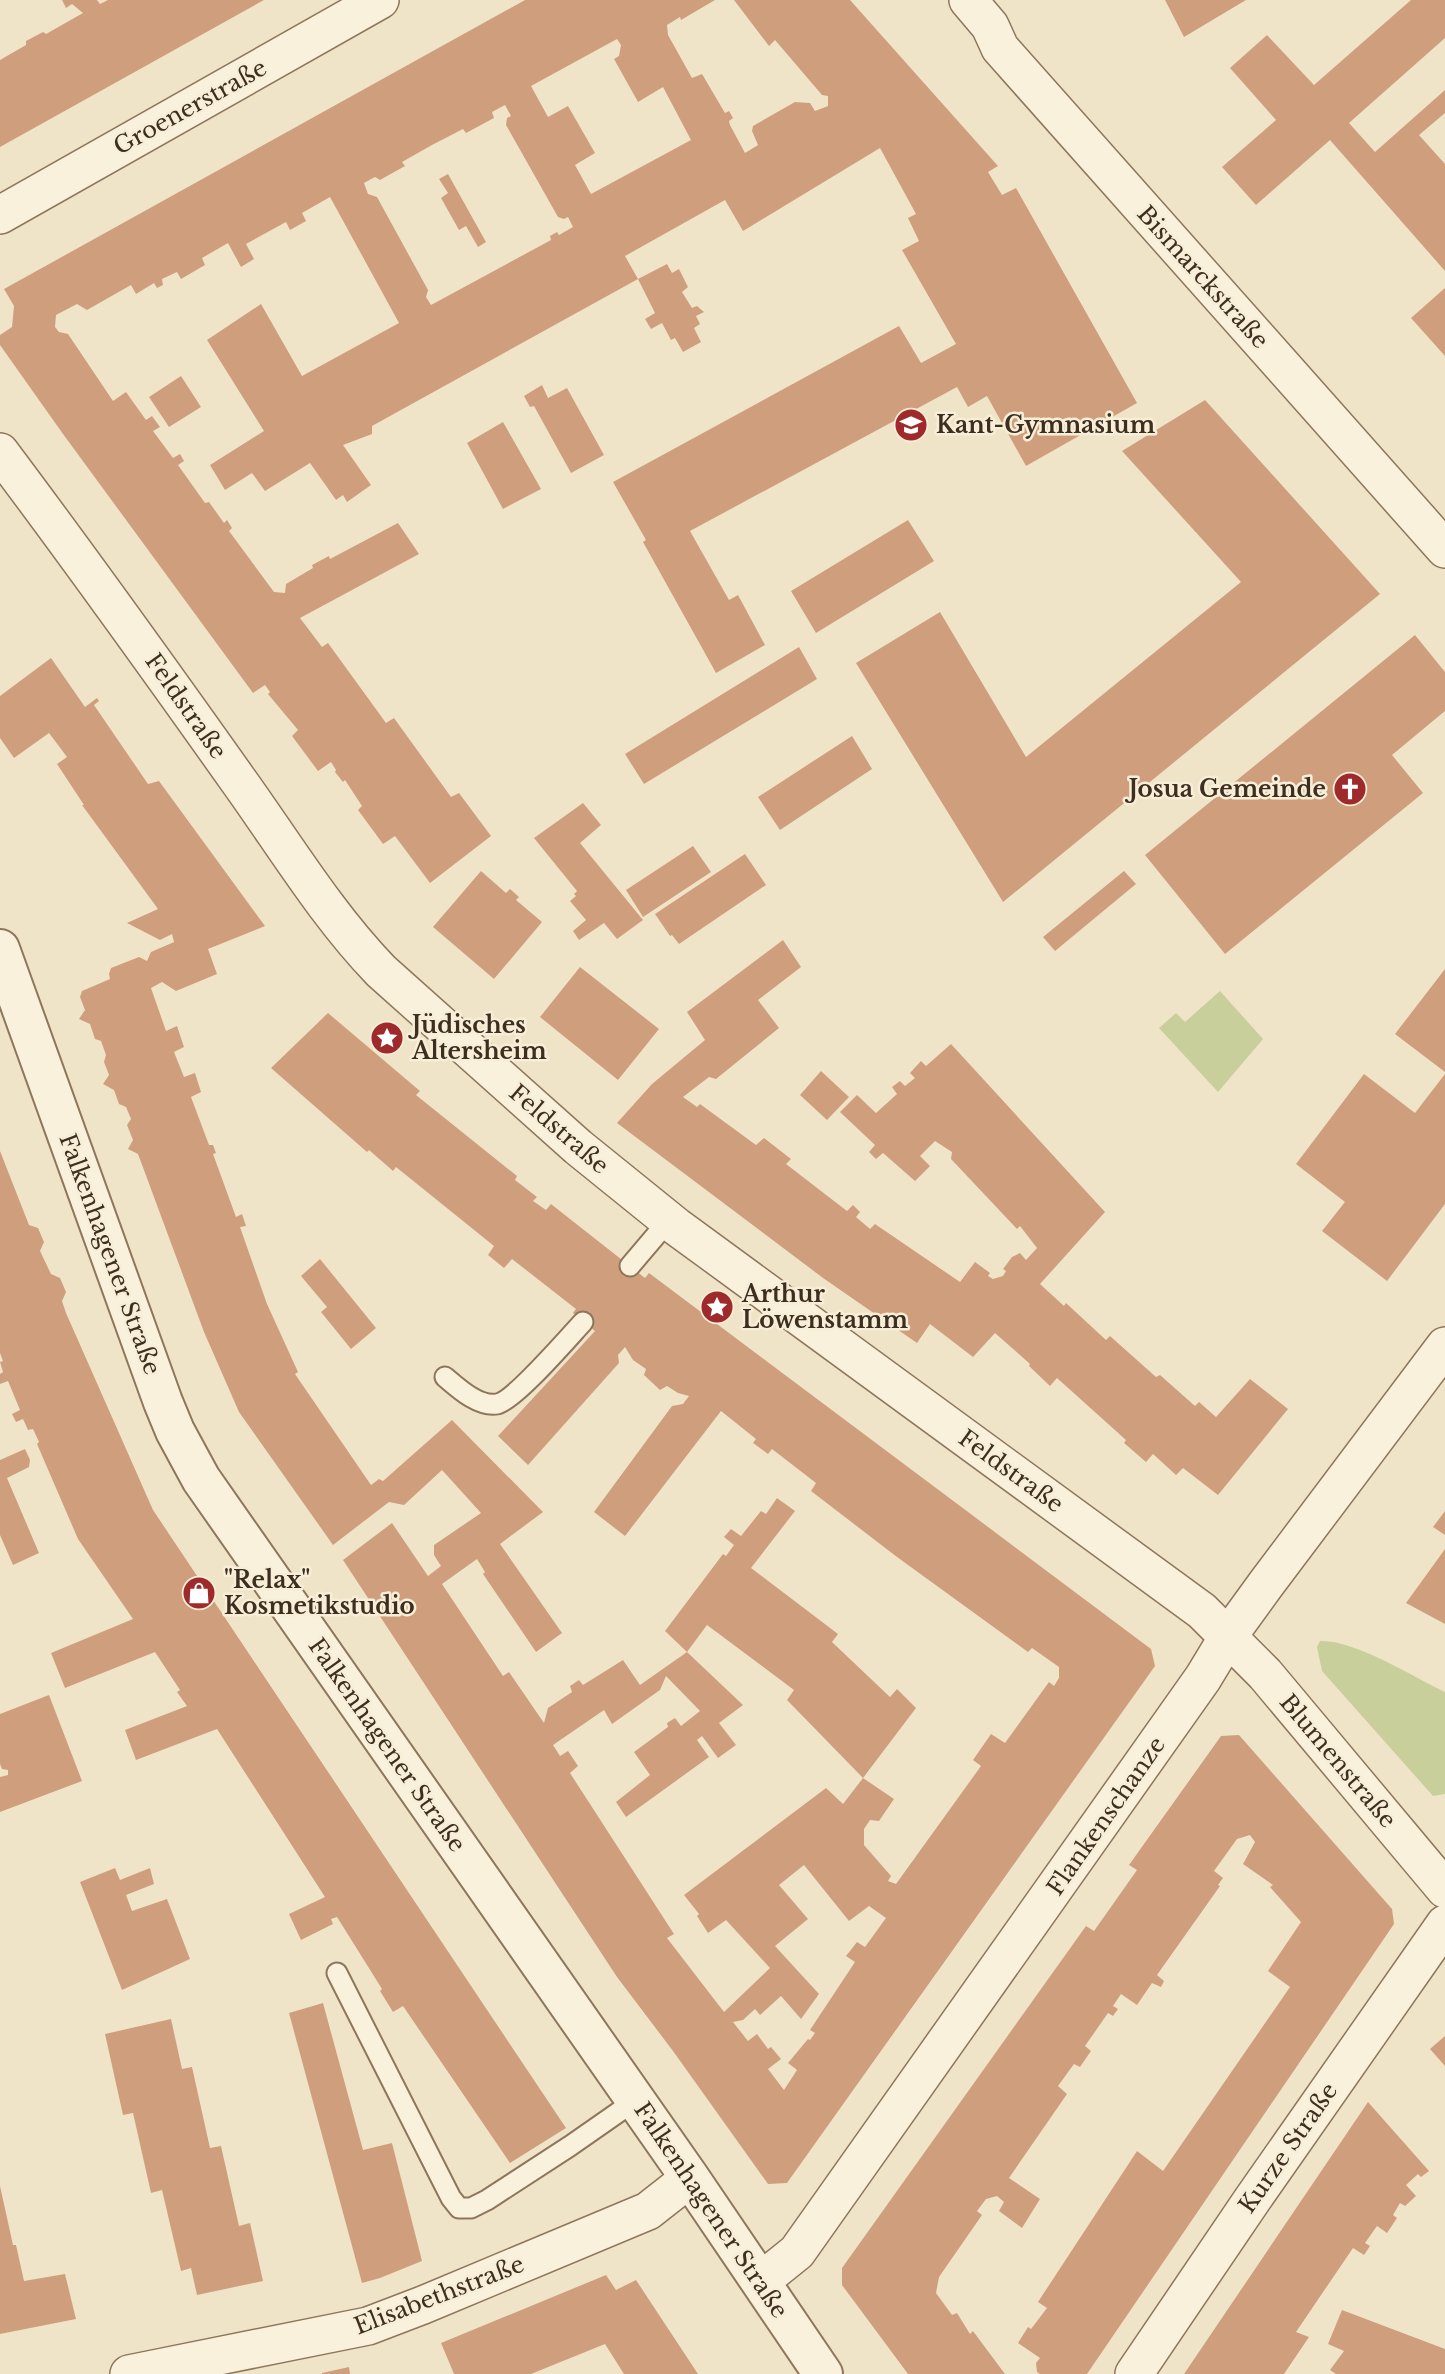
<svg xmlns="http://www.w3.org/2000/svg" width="1445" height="2374" viewBox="0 0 1445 2374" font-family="'Libre Baskerville',serif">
<rect width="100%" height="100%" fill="#f0e4c8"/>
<path fill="#c9cf9b" d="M 1220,991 L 1263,1039 L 1218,1092 L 1159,1028 L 1176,1013 L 1185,1022 Z
M 1320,1641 C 1353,1639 1414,1677 1445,1692 L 1445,1794 L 1433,1796 L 1322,1671 L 1317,1647 Z"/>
<path fill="#cf9f7d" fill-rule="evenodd" d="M 62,0 L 97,0 L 100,4 L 108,0 L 264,0 L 0,147 L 0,60 L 26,45 L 26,41 L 43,32 L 46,34 L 83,13 L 72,4 L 66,8 Z
M 525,0 L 715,0 L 681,20 L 680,17 L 667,25 L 668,35 L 692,78 L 702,74 L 725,113 L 729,111 L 733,118 L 729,121 L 730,125 L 745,153 L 758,145 L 752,131 L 753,126 L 795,102 L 810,103 L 815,111 L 828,106 L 828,96 L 822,95 L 775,40 L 769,46 L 734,0 L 850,0 L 998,166 L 988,172 L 1002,195 L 1016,188 L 1137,403 L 1026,466 L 987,396 L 968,407 L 957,387 L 690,531 L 729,600 L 738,595 L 765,645 L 716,673 L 643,542 L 646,540 L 613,482 L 899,326 L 921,363 L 956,344 L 902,250 L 919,241 L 908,218 L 916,214 L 880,148 L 743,231 L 725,200 L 625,256 L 638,279 L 667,264 L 672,273 L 679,269 L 688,287 L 682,292 L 692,308 L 697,306 L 704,312 L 696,316 L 700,324 L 694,328 L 701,342 L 683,352 L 675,338 L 671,340 L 662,323 L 651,329 L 645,319 L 655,313 L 638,279 L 372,426 L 372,434 L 343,445 L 371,485 L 347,502 L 343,495 L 336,500 L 310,463 L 265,491 L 252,473 L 225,490 L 210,465 L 264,431 L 207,340 L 261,304 L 302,376 L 399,323 L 330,197 L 302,213 L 306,221 L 290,230 L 286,222 L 246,244 L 254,259 L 241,267 L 228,243 L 202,258 L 205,265 L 181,279 L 177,272 L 162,279 L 163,285 L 157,288 L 154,283 L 136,294 L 131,285 L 87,310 L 77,304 L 56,315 L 55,327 L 59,332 L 68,334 L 113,401 L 126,392 L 146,420 L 152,416 L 160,427 L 153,431 L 173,458 L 180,454 L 184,461 L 178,465 L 205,503 L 209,502 L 224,523 L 227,520 L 232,528 L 229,531 L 274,592 L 285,593 L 286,584 L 313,568 L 312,565 L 329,556 L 330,559 L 398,523 L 419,554 L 300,618 L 322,647 L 328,643 L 386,723 L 394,718 L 451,797 L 459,793 L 491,836 L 430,883 L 395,836 L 383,844 L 358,810 L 362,806 L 345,780 L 343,782 L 335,772 L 336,770 L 331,762 L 318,771 L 292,736 L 298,730 L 268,694 L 270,692 L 265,685 L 253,693 L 63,434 L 0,345 L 0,335 L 12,327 L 14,306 L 4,289 ZM 617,39 L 621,45 L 619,56 L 614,59 L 638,102 L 663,87 L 691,140 L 591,194 L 575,165 L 595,153 L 568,106 L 548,117 L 531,86 ZM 505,105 L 511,116 L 507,118 L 506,125 L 558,217 L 564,219 L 568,217 L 573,227 L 559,235 L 557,232 L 550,236 L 551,240 L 431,305 L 426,297 L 428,290 L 377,197 L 368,194 L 364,183 L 375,177 L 380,180 L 405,166 L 402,162 L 432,145 L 463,129 L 466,133 L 494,118 L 492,112 Z
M 1165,0 L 1246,0 L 1184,37 Z
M 1411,0 L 1445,0 L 1445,38 L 1349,123 L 1375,152 L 1445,90 L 1445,113 L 1419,135 L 1445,164 L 1445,271 L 1330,140 L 1256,205 L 1222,167 L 1276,120 L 1230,68 L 1267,35 L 1314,85 Z
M 448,174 L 486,242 L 478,247 L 466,226 L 459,230 L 441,198 L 448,193 L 439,179 Z
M 1445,288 L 1445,356 L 1411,318 Z
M 181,376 L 201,407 L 169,427 L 149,397 Z
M 542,385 L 548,398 L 567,388 L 604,455 L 571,473 L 534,406 L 530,407 L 524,396 Z
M 1205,400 L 1380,594 L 1003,902 L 856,663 L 940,612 L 1026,757 L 1241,582 L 1122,451 Z
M 503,422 L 541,489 L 503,509 L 467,443 Z
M 908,520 L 934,561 L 816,633 L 791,591 Z
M 1415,635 L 1445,672 L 1445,711 L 1392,755 L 1423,793 L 1225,954 L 1145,855 Z
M 799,647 L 817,679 L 644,784 L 625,754 Z
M 51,658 L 85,707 L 97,698 L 99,701 L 94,705 L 148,784 L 159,781 L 265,926 L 208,949 L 217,974 L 176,991 L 162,982 L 151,988 L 166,1031 L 177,1026 L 184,1047 L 174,1052 L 184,1077 L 195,1073 L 201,1092 L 191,1097 L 209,1145 L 213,1145 L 216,1153 L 213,1154 L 236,1217 L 242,1214 L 246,1226 L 240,1227 L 267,1304 L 298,1372 L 295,1374 L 371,1485 L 379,1479 L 383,1481 L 452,1420 L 543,1512 L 500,1544 L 562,1633 L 536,1652 L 483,1574 L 485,1572 L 477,1559 L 442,1584 L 503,1676 L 509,1672 L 544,1723 L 548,1708 L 572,1692 L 570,1686 L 579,1680 L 583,1685 L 623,1660 L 640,1685 L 687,1652 L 743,1705 L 719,1723 L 736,1745 L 718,1758 L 702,1736 L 697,1740 L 709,1757 L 626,1817 L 616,1802 L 650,1775 L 634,1752 L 668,1727 L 667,1723 L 675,1718 L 681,1726 L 700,1711 L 666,1676 L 660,1690 L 612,1724 L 604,1710 L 553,1745 L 560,1756 L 568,1751 L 578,1766 L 570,1773 L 674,1934 L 667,1938 L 724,2012 L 770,1968 L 726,1920 L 708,1933 L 697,1916 L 699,1914 L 684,1895 L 826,1788 L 843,1804 L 863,1778 L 894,1799 L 879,1821 L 870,1820 L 864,1829 L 864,1845 L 891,1876 L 888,1881 L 896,1884 L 981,1766 L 973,1760 L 991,1734 L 1005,1743 L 1049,1682 L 1054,1686 L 1059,1678 L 1059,1667 L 1032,1648 L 1028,1652 L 897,1557 L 811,1491 L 816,1483 L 772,1449 L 768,1454 L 753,1443 L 756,1439 L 721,1411 L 625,1536 L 594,1512 L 672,1406 L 683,1404 L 689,1396 L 678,1393 L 667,1386 L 660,1390 L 644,1375 L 646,1369 L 633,1360 L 625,1347 L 618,1355 L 619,1363 L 528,1465 L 498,1436 L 595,1331 L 573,1313 L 576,1309 L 512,1259 L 504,1268 L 488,1255 L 494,1246 L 396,1167 L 393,1171 L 369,1150 L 367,1152 L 271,1068 L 328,1013 L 420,1091 L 416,1095 L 517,1176 L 515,1180 L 537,1197 L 533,1201 L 546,1210 L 551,1204 L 645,1278 L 649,1273 L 1151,1649 L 1155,1666 L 787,2183 L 768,2184 L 673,2051 L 617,1977 L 343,1560 L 392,1523 L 428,1576 L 441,1566 L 434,1555 L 434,1545 L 481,1513 L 442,1470 L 404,1505 L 389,1502 L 333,1545 L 239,1412 L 204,1332 L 138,1154 L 128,1149 L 133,1140 L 127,1125 L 131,1119 L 126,1107 L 119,1104 L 114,1090 L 103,1084 L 109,1075 L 104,1062 L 106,1055 L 101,1041 L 95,1039 L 90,1024 L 79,1019 L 85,1010 L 80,997 L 82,991 L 110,979 L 109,974 L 111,968 L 139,957 L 147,961 L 151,952 L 174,942 L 172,934 L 160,940 L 127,923 L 158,909 L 82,805 L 84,805 L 57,764 L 67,757 L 49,733 L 14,758 L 0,738 L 0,696 ZM 804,1865 L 849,1921 L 869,1906 L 886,1918 L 865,1947 L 857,1942 L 846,1956 L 855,1962 L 810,2030 L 815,2033 L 810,2040 L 808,2039 L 788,2063 L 797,2070 L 784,2090 L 768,2069 L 781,2059 L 771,2047 L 768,2049 L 757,2034 L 748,2041 L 733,2022 L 743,2020 L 755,2009 L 760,2015 L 781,1996 L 801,2019 L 819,1994 L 775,1946 L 808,1919 L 779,1885 Z
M 852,736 L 872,769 L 780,830 L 758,797 Z
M 583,803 L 601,825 L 580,843 L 643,920 L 617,939 L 604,923 L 579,940 L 573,931 L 586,920 L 570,901 L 576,896 L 574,894 L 577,891 L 534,838 Z
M 693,846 L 711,872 L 643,917 L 626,890 Z
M 745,854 L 766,885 L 679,944 L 672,935 L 670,936 L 655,914 Z
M 481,871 L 506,893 L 510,889 L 519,897 L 516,900 L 542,922 L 494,979 L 433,927 Z
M 1124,871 L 1136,884 L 1055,951 L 1043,937 Z
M 783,940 L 801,967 L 758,1000 L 779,1028 L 716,1079 L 709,1077 L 683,1097 L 697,1107 L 700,1104 L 756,1145 L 764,1138 L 791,1159 L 786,1164 L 847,1211 L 853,1205 L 860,1212 L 856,1217 L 870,1229 L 875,1224 L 960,1282 L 975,1262 L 990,1273 L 988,1276 L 993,1279 L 1003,1276 L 1006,1271 L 1003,1269 L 1012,1257 L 1020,1253 L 1026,1260 L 1037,1248 L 1020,1226 L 1017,1229 L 951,1159 L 952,1152 L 935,1141 L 920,1156 L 930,1166 L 915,1181 L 883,1153 L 876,1159 L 869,1152 L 875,1145 L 840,1112 L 857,1095 L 876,1113 L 897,1094 L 892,1087 L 900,1081 L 905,1086 L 915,1078 L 910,1073 L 921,1061 L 926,1066 L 951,1044 L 1105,1212 L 1040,1284 L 1064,1306 L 1066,1303 L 1106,1340 L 1110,1336 L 1156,1377 L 1160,1375 L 1195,1406 L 1199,1402 L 1216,1417 L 1250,1379 L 1288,1409 L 1218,1495 L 1183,1468 L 1176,1475 L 1153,1454 L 1146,1462 L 1124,1443 L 1126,1440 L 1057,1378 L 1050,1386 L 1029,1366 L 1030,1364 L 995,1333 L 973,1357 L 930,1324 L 917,1343 L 823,1278 L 617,1123 L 652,1084 L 705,1040 L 687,1012 Z
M 580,967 L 659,1029 L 618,1080 L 540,1017 Z
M 1445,969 L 1445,1072 L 1395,1034 Z
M 821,1071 L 849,1097 L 827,1120 L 800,1095 Z
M 1364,1074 L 1415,1113 L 1445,1074 L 1445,1204 L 1387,1281 L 1322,1231 L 1345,1202 L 1296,1164 Z
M 0,1151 L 29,1225 L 38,1228 L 44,1242 L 40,1251 L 51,1274 L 60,1278 L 66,1292 L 62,1301 L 66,1313 L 153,1510 L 566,2128 L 510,2163 L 403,2006 L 393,2012 L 380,1991 L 382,1989 L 337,1917 L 331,1919 L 333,1924 L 301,1940 L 289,1914 L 325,1897 L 217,1729 L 136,1760 L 125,1730 L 187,1706 L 177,1692 L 180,1690 L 155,1652 L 65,1688 L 51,1653 L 133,1619 L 78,1539 L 37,1444 L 39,1442 L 33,1429 L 28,1430 L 23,1419 L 16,1422 L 12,1414 L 20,1410 L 8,1381 L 0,1384 L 0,1374 L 3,1372 L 0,1362 L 3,1361 L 0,1353 Z
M 320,1259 L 376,1328 L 351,1349 L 321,1312 L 327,1307 L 301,1276 Z
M 25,1449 L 30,1460 L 29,1467 L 7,1478 L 39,1553 L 13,1565 L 0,1535 L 0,1460 Z
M 777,1498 L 795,1511 L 751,1568 L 838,1634 L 832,1642 L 890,1697 L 897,1689 L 916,1708 L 863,1778 L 787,1700 L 794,1690 L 707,1625 L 687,1652 L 665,1631 L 723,1554 L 726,1556 L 734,1545 L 724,1537 L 731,1529 L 741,1536 L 761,1511 L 766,1514 Z
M 1445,1511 L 1445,1535 L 1433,1527 Z
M 1445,1549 L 1445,1624 L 1406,1603 Z
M 49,1695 L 82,1781 L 0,1812 L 0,1777 L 8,1775 L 8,1770 L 2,1769 L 0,1764 L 0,1714 Z
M 1239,1735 L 1392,1909 L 1394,1924 L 1087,2374 L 1040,2374 L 1037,2372 L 1036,2363 L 1040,2358 L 1018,2343 L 1028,2327 L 1031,2329 L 1047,2308 L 1038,2302 L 1137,2151 L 1163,2171 L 1290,1987 L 1268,1971 L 1301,1922 L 1270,1887 L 1273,1885 L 1243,1864 L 1255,1842 L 1250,1835 L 1237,1839 L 1214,1871 L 1223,1878 L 1218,1885 L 1220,1886 L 1157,1975 L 1164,1981 L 1161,1987 L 1152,1983 L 1137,2005 L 1121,1994 L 1113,2006 L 1118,2009 L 1113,2016 L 1108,2013 L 1085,2046 L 1091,2051 L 1080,2067 L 1074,2064 L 1058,2086 L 1067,2094 L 1009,2178 L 1040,2199 L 1022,2228 L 999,2211 L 1004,2202 L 997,2196 L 986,2199 L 977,2211 L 982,2215 L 939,2277 L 936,2293 L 952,2315 L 957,2313 L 970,2334 L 973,2331 L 1005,2374 L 908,2374 L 842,2285 L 842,2268 L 1086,1926 L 1094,1931 L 1137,1870 L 1129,1865 L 1221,1736 Z
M 115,1868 L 120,1880 L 150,1868 L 154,1884 L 126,1895 L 132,1911 L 167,1899 L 190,1959 L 122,1990 L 80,1882 Z
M 323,2003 L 363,2150 L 392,2143 L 422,2261 L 380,2278 L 362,2283 L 289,2013 Z
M 171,2019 L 182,2069 L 192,2067 L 210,2148 L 221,2146 L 239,2226 L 250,2223 L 263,2281 L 197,2295 L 191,2268 L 181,2271 L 162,2190 L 151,2193 L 133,2113 L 123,2115 L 105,2034 Z
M 1445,2036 L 1445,2066 L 1430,2049 Z
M 1368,2102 L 1429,2171 L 1421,2177 L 1418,2174 L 1406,2185 L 1416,2196 L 1405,2206 L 1400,2203 L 1393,2215 L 1397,2218 L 1387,2233 L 1377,2226 L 1365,2243 L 1370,2246 L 1364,2255 L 1353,2248 L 1296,2332 L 1309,2337 L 1284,2374 L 1184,2374 Z
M 0,2186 L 13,2245 L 16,2245 L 24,2281 L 65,2274 L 76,2319 L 0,2334 Z
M 606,2275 L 616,2290 L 636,2280 L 698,2374 L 624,2374 L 605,2344 L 531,2374 L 454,2374 L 441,2343 Z
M 1342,2310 L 1445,2349 L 1445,2374 L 1336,2374 L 1330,2370 L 1344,2351 L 1328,2344 Z
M 349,2367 L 350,2374 L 322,2374 L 322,2373 Z"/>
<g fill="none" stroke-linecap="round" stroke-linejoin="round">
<defs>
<path id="service" d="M 630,1266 L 669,1220
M 445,1377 C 458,1388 478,1407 497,1404 C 514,1401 569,1337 583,1322
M 337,1973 L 451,2198 L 459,2208 L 471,2208 L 487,2200 L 570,2146 L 636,2100"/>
<path id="minor" d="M 968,0 L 990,26 L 1000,48 L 1445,549
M 0,215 L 380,0
M 0,452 C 81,560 160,670 238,780 C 284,844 326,914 381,971 L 578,1147 L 677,1227 L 1202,1611 L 1265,1674 L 1445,1889
M 761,2281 L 797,2252 L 1203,1678 L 1229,1635 L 1266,1584 L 1445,1346
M 129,2374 L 368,2326 L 423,2305 L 648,2211 L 690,2178
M 1134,2374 L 1252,2200 L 1445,1924"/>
<path id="tertiary" d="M 0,949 L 163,1402 L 175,1431 L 201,1479 L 690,2178 L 823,2374"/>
</defs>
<use href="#service" stroke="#8d765c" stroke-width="23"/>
<use href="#minor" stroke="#8d765c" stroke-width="40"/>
<use href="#tertiary" stroke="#8d765c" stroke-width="42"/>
<use href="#service" stroke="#faf1dc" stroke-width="19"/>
<use href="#minor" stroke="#faf1dc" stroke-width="37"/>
<use href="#tertiary" stroke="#faf1dc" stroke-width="38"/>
</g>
<defs>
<symbol id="school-disc" viewBox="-11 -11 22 22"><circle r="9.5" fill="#9e2a2b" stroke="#f7eed8"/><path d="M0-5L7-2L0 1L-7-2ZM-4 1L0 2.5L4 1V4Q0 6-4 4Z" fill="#fff"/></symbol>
<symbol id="church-disc" viewBox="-11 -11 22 22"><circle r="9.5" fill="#9e2a2b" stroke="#f7eed8"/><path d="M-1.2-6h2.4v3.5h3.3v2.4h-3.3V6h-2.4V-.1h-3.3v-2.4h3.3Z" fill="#fff"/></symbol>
<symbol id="sight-disc" viewBox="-11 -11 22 22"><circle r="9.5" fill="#9e2a2b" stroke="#f7eed8"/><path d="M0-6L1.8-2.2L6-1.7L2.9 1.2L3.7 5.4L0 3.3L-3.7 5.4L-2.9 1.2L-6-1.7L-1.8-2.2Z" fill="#fff"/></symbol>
<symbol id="shop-disc" viewBox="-11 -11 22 22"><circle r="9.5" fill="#9e2a2b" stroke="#f7eed8"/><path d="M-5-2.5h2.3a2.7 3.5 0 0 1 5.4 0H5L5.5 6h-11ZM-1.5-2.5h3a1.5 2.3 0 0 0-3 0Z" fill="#fff"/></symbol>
</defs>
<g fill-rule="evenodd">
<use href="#school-disc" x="892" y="406" width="38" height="38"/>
<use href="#church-disc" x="1331" y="770" width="38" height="38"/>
<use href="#sight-disc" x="368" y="1019" width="38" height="38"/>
<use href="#sight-disc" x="698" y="1288" width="38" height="38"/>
<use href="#shop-disc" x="180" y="1574" width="38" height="38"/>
</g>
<g text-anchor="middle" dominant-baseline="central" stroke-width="5" stroke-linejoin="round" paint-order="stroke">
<g font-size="23" fill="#3d2e20" stroke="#f7eed8">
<text transform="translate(190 107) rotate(-29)">Groenerstraße</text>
<text transform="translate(1203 277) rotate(48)">Bismarckstraße</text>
<text transform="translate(186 706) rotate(55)">Feldstraße</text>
<text transform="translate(559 1129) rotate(41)">Feldstraße</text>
<text transform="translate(110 1254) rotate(70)">Falkenhagener Straße</text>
<text transform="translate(1011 1471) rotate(36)">Feldstraße</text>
<text transform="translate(387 1745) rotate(55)">Falkenhagener Straße</text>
<text transform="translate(1338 1761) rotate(50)">Blumenstraße</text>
<text transform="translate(1106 1816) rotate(-55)">Flankenschanze</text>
<text transform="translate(1288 2148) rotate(-55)">Kurze Straße</text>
<text transform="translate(711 2210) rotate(56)">Falkenhagener Straße</text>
<text transform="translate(439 2295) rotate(-21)">Elisabethstraße</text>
</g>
<g font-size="23" font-weight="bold" fill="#3d2e20" stroke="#f7eed8" text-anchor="start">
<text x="936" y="425">Kant-Gymnasium</text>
<text x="1326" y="789" text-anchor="end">Josua Gemeinde</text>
<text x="412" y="1025">Jüdisches<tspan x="412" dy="26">Altersheim</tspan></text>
<text x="742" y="1294">Arthur<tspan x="742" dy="26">Löwenstamm</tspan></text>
<text x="224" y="1580">"Relax"<tspan x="224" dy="26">Kosmetikstudio</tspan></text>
</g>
</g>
</svg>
